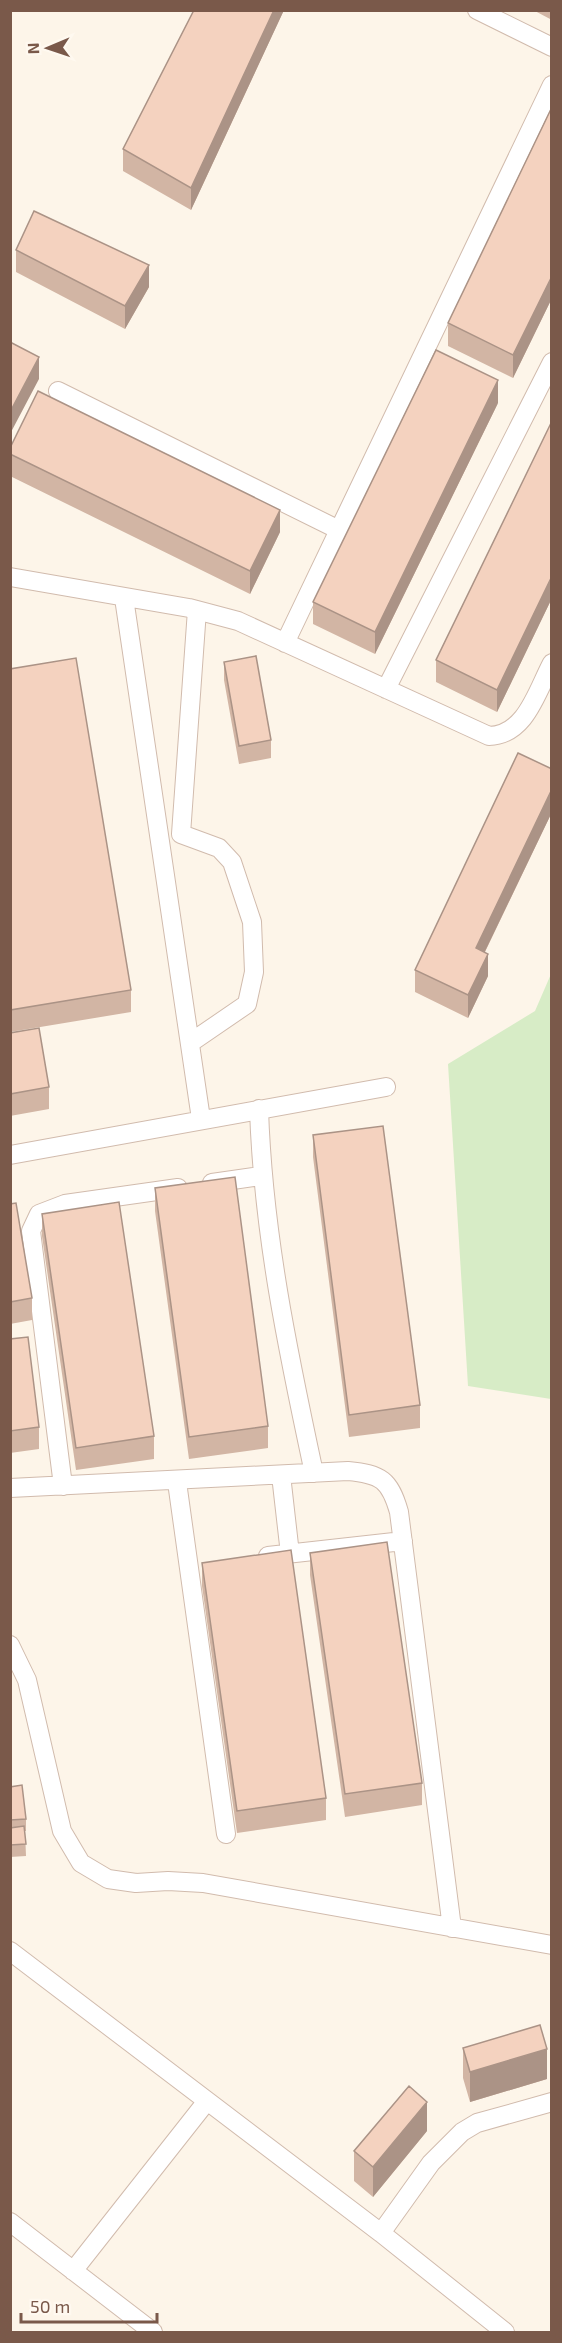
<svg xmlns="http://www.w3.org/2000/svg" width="562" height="2343" viewBox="0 0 562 2343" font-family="'Exo 2',sans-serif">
<rect width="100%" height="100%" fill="#fdf5e9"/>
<path fill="#d7ecc6" d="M 551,974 L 552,1399 L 551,1399 L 468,1386 L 448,1064 L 535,1011 Z"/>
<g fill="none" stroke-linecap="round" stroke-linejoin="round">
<defs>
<path id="minor" d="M 477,10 L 552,47
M 58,391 L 339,530
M 10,577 L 189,608 L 238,621 L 489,736 C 526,735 537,691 552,663
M 124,598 L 201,1119
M 285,643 L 552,85
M 386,689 L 552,362
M 190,1043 L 247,1004 L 254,972 L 252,922 L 232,862 L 219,848 L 181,834 L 197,610
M 259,1109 C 263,1233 288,1352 314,1473
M 10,1155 L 386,1087
M 212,1183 L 261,1176
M 281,1475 L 290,1554
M 177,1482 L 226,1834
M 63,1486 L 31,1231 L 39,1214 L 65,1204 L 178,1188
M 10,1488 L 348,1471 C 381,1474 390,1480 399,1512 L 452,1928
M 268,1556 L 403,1541
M 10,1645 L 27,1680 L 62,1831 L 81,1863 L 108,1879 L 136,1883 L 168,1881 L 203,1883 L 552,1945
M 10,1951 L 381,2233 L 505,2332
M 10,2222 L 153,2332
M 381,2233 L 431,2163 L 462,2132 L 477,2123 L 552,2102
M 73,2271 L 207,2101"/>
</defs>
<use href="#minor" stroke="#d1bbad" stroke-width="20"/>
<use href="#minor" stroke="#fff" stroke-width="18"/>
</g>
<path fill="#d2b5a4" d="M 194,10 L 284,10 L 191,210 L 123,171 L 123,149 Z
M 533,10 L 552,10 L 552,20 Z
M 552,107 L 552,298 L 513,378 L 448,346 L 448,323 Z
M 16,250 L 149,287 L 125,329 L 16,272 Z
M 498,403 L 375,654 L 313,624 L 313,602 Z
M 552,421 L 552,598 L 497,712 L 436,682 L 436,660 Z
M 10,448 L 280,532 L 250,594 L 10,476 Z
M 224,662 L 271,740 L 271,758 L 239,764 L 224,680 Z
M 10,669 L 131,990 L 131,1012 L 10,1032 Z
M 552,723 L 552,750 L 550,749 L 550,727 Z
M 552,789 L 552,812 L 485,952 L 488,976 L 468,1018 L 415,992 L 415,970 Z
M 10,1033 L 49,1087 L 49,1109 L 10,1116 Z
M 313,1135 L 420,1405 L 420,1428 L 349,1437 L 313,1157 Z
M 155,1188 L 268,1426 L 268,1448 L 189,1459 L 155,1211 Z
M 10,1204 L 32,1298 L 32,1320 L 10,1324 Z
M 42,1214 L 154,1436 L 154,1459 L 76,1470 L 42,1236 Z
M 10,1339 L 39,1427 L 39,1449 L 10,1453 Z
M 310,1553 L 422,1783 L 422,1805 L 345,1817 L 310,1575 Z
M 202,1563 L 326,1798 L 326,1820 L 237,1833 L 202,1586 Z
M 10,1787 L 26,1819 L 26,1831 L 25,1831 L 26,1856 L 10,1857 Z
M 463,2048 L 547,2079 L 470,2102 L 463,2078 Z
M 427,2131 L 373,2197 L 354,2181 L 354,2151 Z"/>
<path fill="#ab9386" d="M 274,10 L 284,10 L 191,210 L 191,188 Z
M 149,265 L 149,287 L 125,329 L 125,306 Z
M 552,276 L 552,298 L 513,378 L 513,355 Z
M 39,357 L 39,379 L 10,434 L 10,412 Z
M 498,380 L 498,403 L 375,654 L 375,632 Z
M 280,510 L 280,532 L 250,594 L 250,571 Z
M 552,576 L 552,598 L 497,712 L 497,690 Z
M 552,789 L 552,812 L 476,970 L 476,948 Z
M 488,954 L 488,976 L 468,1018 L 468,995 Z
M 547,2049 L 547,2079 L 470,2102 L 470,2072 Z
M 427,2102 L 427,2131 L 373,2197 L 373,2167 Z"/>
<path fill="#f4d2bf" stroke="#ab9386" stroke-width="1.5" d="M 194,10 L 274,10 L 191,188 L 123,149 Z
M 552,107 L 552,276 L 513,355 L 448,323 Z
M 34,211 L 149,265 L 125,306 L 16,250 Z
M 10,342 L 39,357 L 10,412 Z
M 436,350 L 498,380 L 375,632 L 313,602 Z
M 38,391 L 280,510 L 250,571 L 10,454 L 10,448 Z
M 552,421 L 552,576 L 497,690 L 436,660 Z
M 256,656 L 271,740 L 239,746 L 224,662 Z
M 76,658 L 131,990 L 10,1010 L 10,669 Z
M 518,753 L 552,769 L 552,789 L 476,948 L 488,954 L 468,995 L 415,970 Z
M 39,1028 L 49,1087 L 10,1094 L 10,1033 Z
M 383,1126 L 420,1405 L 349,1415 L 313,1135 Z
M 235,1177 L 268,1426 L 189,1437 L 155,1188 Z
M 119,1202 L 154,1436 L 76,1448 L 42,1214 Z
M 16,1203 L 32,1298 L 10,1302 L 10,1204 Z
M 28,1337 L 39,1427 L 10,1431 L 10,1339 Z
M 387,1542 L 422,1783 L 345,1794 L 310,1553 Z
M 291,1550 L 326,1798 L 237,1811 L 202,1563 Z
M 22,1785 L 26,1819 L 10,1820 L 10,1787 Z
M 24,1826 L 26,1844 L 10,1845 L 10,1828 Z
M 540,2025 L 547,2049 L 470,2072 L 463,2048 Z
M 409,2086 L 427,2102 L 373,2167 L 354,2151 Z"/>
<rect width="562" height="2343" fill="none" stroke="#7a594a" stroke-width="24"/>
<g transform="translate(48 48) rotate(268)" stroke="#fff9f0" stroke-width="4.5" paint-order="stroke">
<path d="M0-4.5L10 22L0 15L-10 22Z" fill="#7a594a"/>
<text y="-9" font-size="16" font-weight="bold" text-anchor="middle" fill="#7a594a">N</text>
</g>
<path d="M21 2313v9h136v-9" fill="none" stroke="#7a594a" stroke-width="3"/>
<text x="30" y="2313" font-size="18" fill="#7a594a" stroke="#fff9f0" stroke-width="4.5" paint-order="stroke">50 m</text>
</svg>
